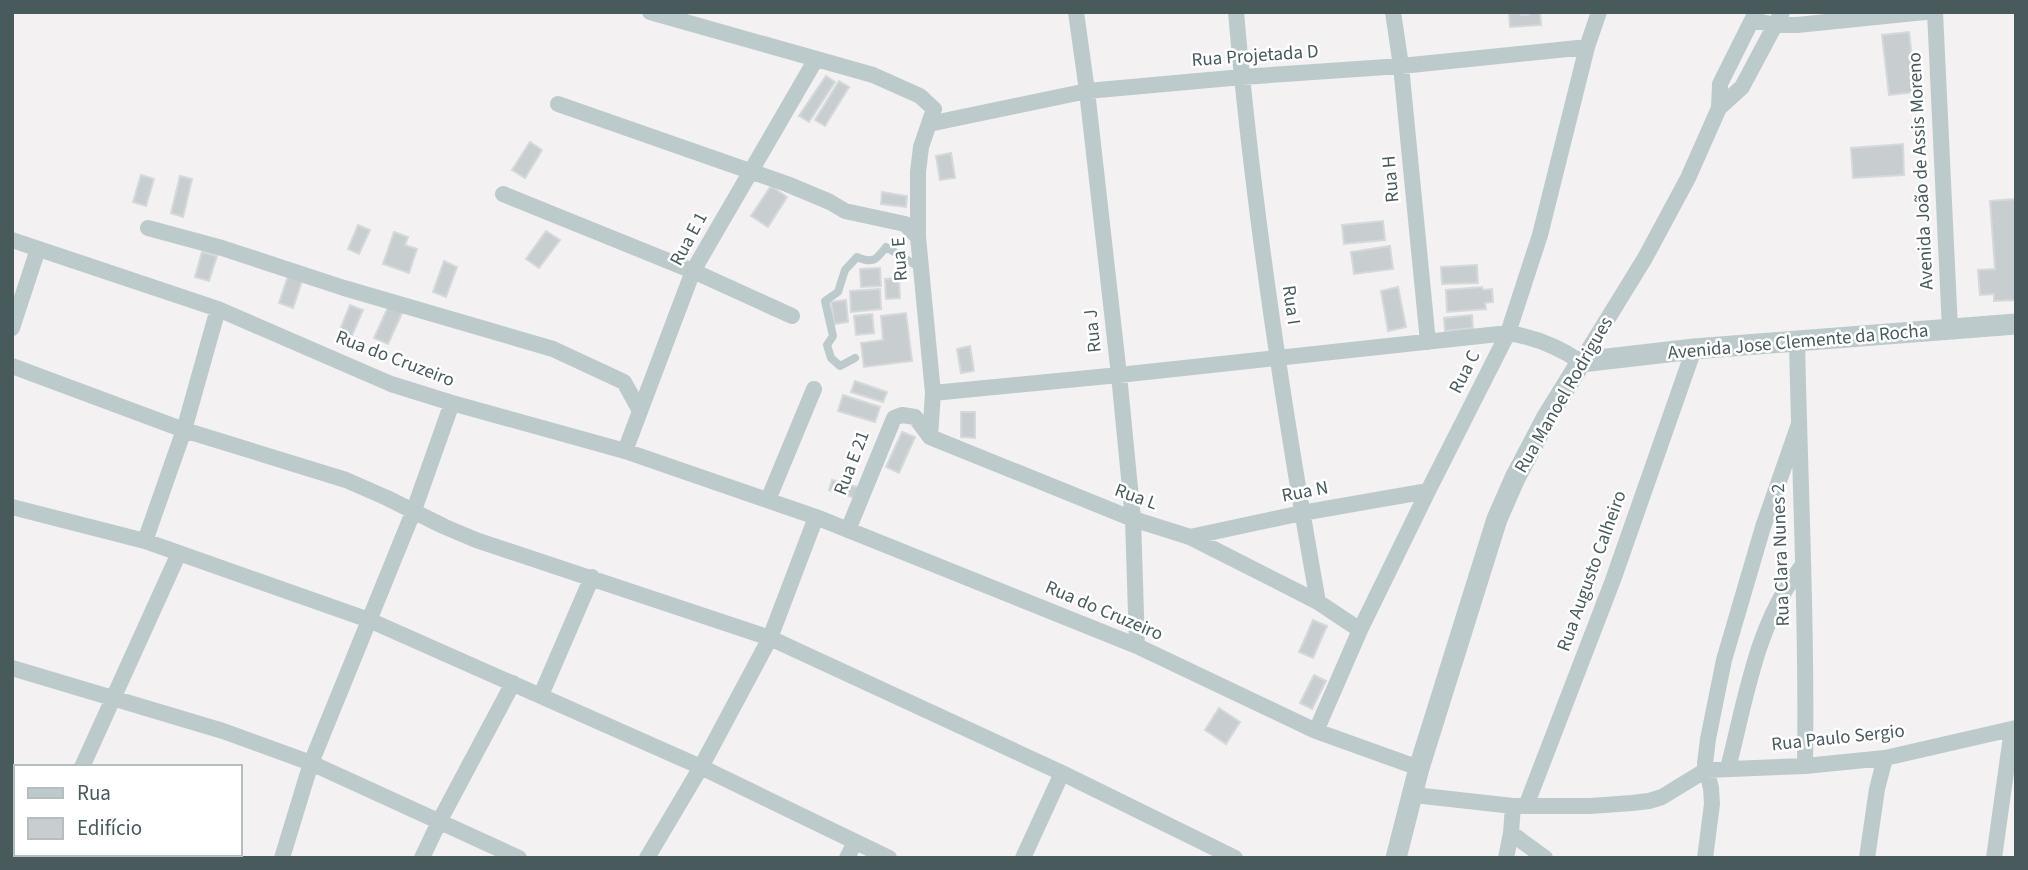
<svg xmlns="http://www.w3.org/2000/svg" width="2028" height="870" viewBox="0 0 2028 870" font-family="'Source Sans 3',sans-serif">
<rect width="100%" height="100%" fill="#f3f1f1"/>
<path fill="#c8cdd0" stroke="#d5d9db" stroke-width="2" d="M 1509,12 L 1521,12 L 1521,15 L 1528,15 L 1527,12 L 1540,12 L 1541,25 L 1510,27 Z
M 1909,32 L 1916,92 L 1889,95 L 1882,35 Z
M 826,76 L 835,82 L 809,122 L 799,116 Z
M 839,81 L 849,87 L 825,126 L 815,120 Z
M 530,142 L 542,150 L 525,178 L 512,170 Z
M 1903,144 L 1904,175 L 1853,178 L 1851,148 Z
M 951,153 L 955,178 L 940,180 L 936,156 Z
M 141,175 L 154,179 L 146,206 L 133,202 Z
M 180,176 L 192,179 L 183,217 L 171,213 Z
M 771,186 L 787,197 L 768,227 L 751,216 Z
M 882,192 L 907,196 L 906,207 L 881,204 Z
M 2016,199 L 2016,300 L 1994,301 L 1994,294 L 1980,295 L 1978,270 L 1995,269 L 1990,201 Z
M 1383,221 L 1385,240 L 1344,244 L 1342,225 Z
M 358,225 L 370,230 L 359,254 L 348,249 Z
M 546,231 L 560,240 L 539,268 L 526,259 Z
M 394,232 L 408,237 L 405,245 L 417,249 L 409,273 L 383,264 Z
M 1390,246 L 1393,269 L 1354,274 L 1351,252 Z
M 202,252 L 217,256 L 209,281 L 195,277 Z
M 444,261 L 457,267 L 446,297 L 433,292 Z
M 1477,265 L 1478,283 L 1442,284 L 1441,267 Z
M 880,268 L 881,286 L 861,287 L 860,269 Z
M 288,276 L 302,281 L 293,308 L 279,303 Z
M 899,278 L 900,298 L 886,299 L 885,279 Z
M 1398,287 L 1406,327 L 1388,331 L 1381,291 Z
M 1482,287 L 1483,290 L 1492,289 L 1493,302 L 1485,303 L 1486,309 L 1447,312 L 1446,290 Z
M 880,289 L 881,309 L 851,312 L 850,291 Z
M 846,300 L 848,322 L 834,324 L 831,302 Z
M 350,305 L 363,310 L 351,338 L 339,332 Z
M 389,305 L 403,311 L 388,344 L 374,338 Z
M 906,313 L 912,361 L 864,367 L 861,343 L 883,340 L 881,316 Z
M 872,314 L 874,333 L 856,335 L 854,316 Z
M 1472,315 L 1473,328 L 1445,331 L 1444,318 Z
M 970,346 L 974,371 L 961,373 L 957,349 Z
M 855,381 L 887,392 L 883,402 L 851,392 Z
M 843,395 L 880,407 L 875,422 L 838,411 Z
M 961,412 L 975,412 L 975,438 L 961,437 Z
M 902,432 L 915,437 L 899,473 L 886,467 Z
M 832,480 L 861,488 L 858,499 L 829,490 Z
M 1313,620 L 1327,626 L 1313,658 L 1299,652 Z
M 1314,675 L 1326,681 L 1312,709 L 1300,703 Z
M 1219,708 L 1240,722 L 1226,744 L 1205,730 Z"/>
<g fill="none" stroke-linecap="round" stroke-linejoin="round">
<path stroke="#bdcacc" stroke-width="8" d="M 855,358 L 840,366 L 831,358 L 827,345 L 833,336 L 825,301 L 838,292 L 845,270 L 857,257 C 873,264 876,260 886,247 L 919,267"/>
<path stroke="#bdcacc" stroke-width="16" d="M 650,12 L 873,75 L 920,96 L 934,109 L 921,147 L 918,172 L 918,237 L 933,393 L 930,437
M 1076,12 L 1087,91 L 1119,375 L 1133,519 L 1137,646
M 1236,12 C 1253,210 1283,407 1318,602
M 1393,12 L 1401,66 L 1428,342
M 1935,12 L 1950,329
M 1752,20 L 1776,25 L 1797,25 L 1925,12
M 558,104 L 787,184 L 830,202 L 845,211 L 905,224 L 918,237
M 1719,108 L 1742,87 L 1782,12
M 929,124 L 1087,91 L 1242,77 L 1401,66 L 1587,47
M 503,194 L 693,271 L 792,316
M 148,228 L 222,248 L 344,288 L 553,349 L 624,382 L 640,411
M 12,240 L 218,309 L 391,384 L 452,403 L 625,451 L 816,517 L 1137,646 L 1316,731 L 1419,768
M 12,328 L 38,249
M 1797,342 C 1800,483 1807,625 1805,766
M 12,366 L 184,430 L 346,480 L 387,498 L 443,526 L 476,540 L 770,638 L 1062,773 L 1235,858
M 933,393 L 1119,375 L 1508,333 C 1535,337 1559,347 1581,362 L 1645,258 L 1688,178 L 1719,108 L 1720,84 L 1756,12
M 930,437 L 1133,519 L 1190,537 L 1318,602 L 1360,630
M 625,451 L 693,271 L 816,59
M 768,500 L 814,389
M 12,507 L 145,541 L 369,620 L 701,767 L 889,858
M 848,530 L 894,418 L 902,415 L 915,417 L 930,437
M 1190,537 L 1302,513 L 1428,491
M 145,541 L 184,430 L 218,309
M 12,668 L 223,731 L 311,763 L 519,858
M 541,695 L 592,577
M 1316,731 L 1360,630 L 1428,491 L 1508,333 L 1540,235 L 1587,47 L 1599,12
M 82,767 L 179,553
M 1728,768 C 1746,699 1756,623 1802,566
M 1414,795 L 1513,806 L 1590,806 L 1632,803 L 1649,801 L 1662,797 L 1706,770 L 1805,766 L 1885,758 L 2016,728
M 1526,806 L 1613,580 L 1694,349
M 12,807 L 16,808
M 1511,833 L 1545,858
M 106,854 L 112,858
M 282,858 L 311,763 L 414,510 L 452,403
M 422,858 L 440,820 L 513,683
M 647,858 L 701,767 L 770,638 L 816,517
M 847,858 L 855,842
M 1023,858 L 1062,773
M 1506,858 L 1511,833 L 1513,806
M 1705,858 L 1712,804 L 1711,788 L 1705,764 L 1708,739 L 1724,660 L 1763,527 L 1799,424
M 1867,858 L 1877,789 L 1885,758
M 1994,858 L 2012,729"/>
<path stroke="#bdcacc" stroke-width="21" d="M 1396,858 L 1419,768 L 1497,519 L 1515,478 L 1547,417 L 1581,362 L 1694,349 L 2016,324"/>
</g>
<g text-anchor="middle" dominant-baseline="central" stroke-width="5" stroke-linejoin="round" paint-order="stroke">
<g font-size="19" fill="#495a5d" stroke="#fff">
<text transform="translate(1255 56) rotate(-4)">Rua Projetada D</text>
<text transform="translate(1921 171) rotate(-93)">Avenida João de Assis Moreno</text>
<text transform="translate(1391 179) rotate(-95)">Rua H</text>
<text transform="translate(689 239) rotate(-62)">Rua E 1</text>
<text transform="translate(900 259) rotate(-94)">Rua E</text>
<text transform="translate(1291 305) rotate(82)">Rua I</text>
<text transform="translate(1093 331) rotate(-96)">Rua J</text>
<text transform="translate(1798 342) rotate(-5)">Avenida Jose Clemente da Rocha</text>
<text transform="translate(395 359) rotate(21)">Rua do Cruzeiro</text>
<text transform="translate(1465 372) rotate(-63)">Rua C</text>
<text transform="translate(1564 395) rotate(-60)">Rua Manoel Rodrigues</text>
<text transform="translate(852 463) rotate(-69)">Rua E 21</text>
<text transform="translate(1305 492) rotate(-11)">Rua N</text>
<text transform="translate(1136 497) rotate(20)">Rua L</text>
<text transform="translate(1781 555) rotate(-92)">Rua Clara Nunes 2</text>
<text transform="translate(1592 571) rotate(-70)">Rua Augusto Calheiro</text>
<text transform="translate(1104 611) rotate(23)">Rua do Cruzeiro</text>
<text transform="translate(1838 738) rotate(-6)">Rua Paulo Sergio</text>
</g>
</g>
<rect width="2028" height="870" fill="none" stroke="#495a5d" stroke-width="28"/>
<rect x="14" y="765" width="228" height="91" fill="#ffffff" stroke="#b6bdbe" stroke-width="2"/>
<rect x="28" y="788" width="35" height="10" fill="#bdcacc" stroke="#b6bdbe" stroke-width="2"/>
<text x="77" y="800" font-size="21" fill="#495a5d">Rua</text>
<rect x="28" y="818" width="35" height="21" fill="#c8cdd0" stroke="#b6bdbe" stroke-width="2"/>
<text x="77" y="835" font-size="21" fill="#495a5d">Edifício</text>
</svg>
